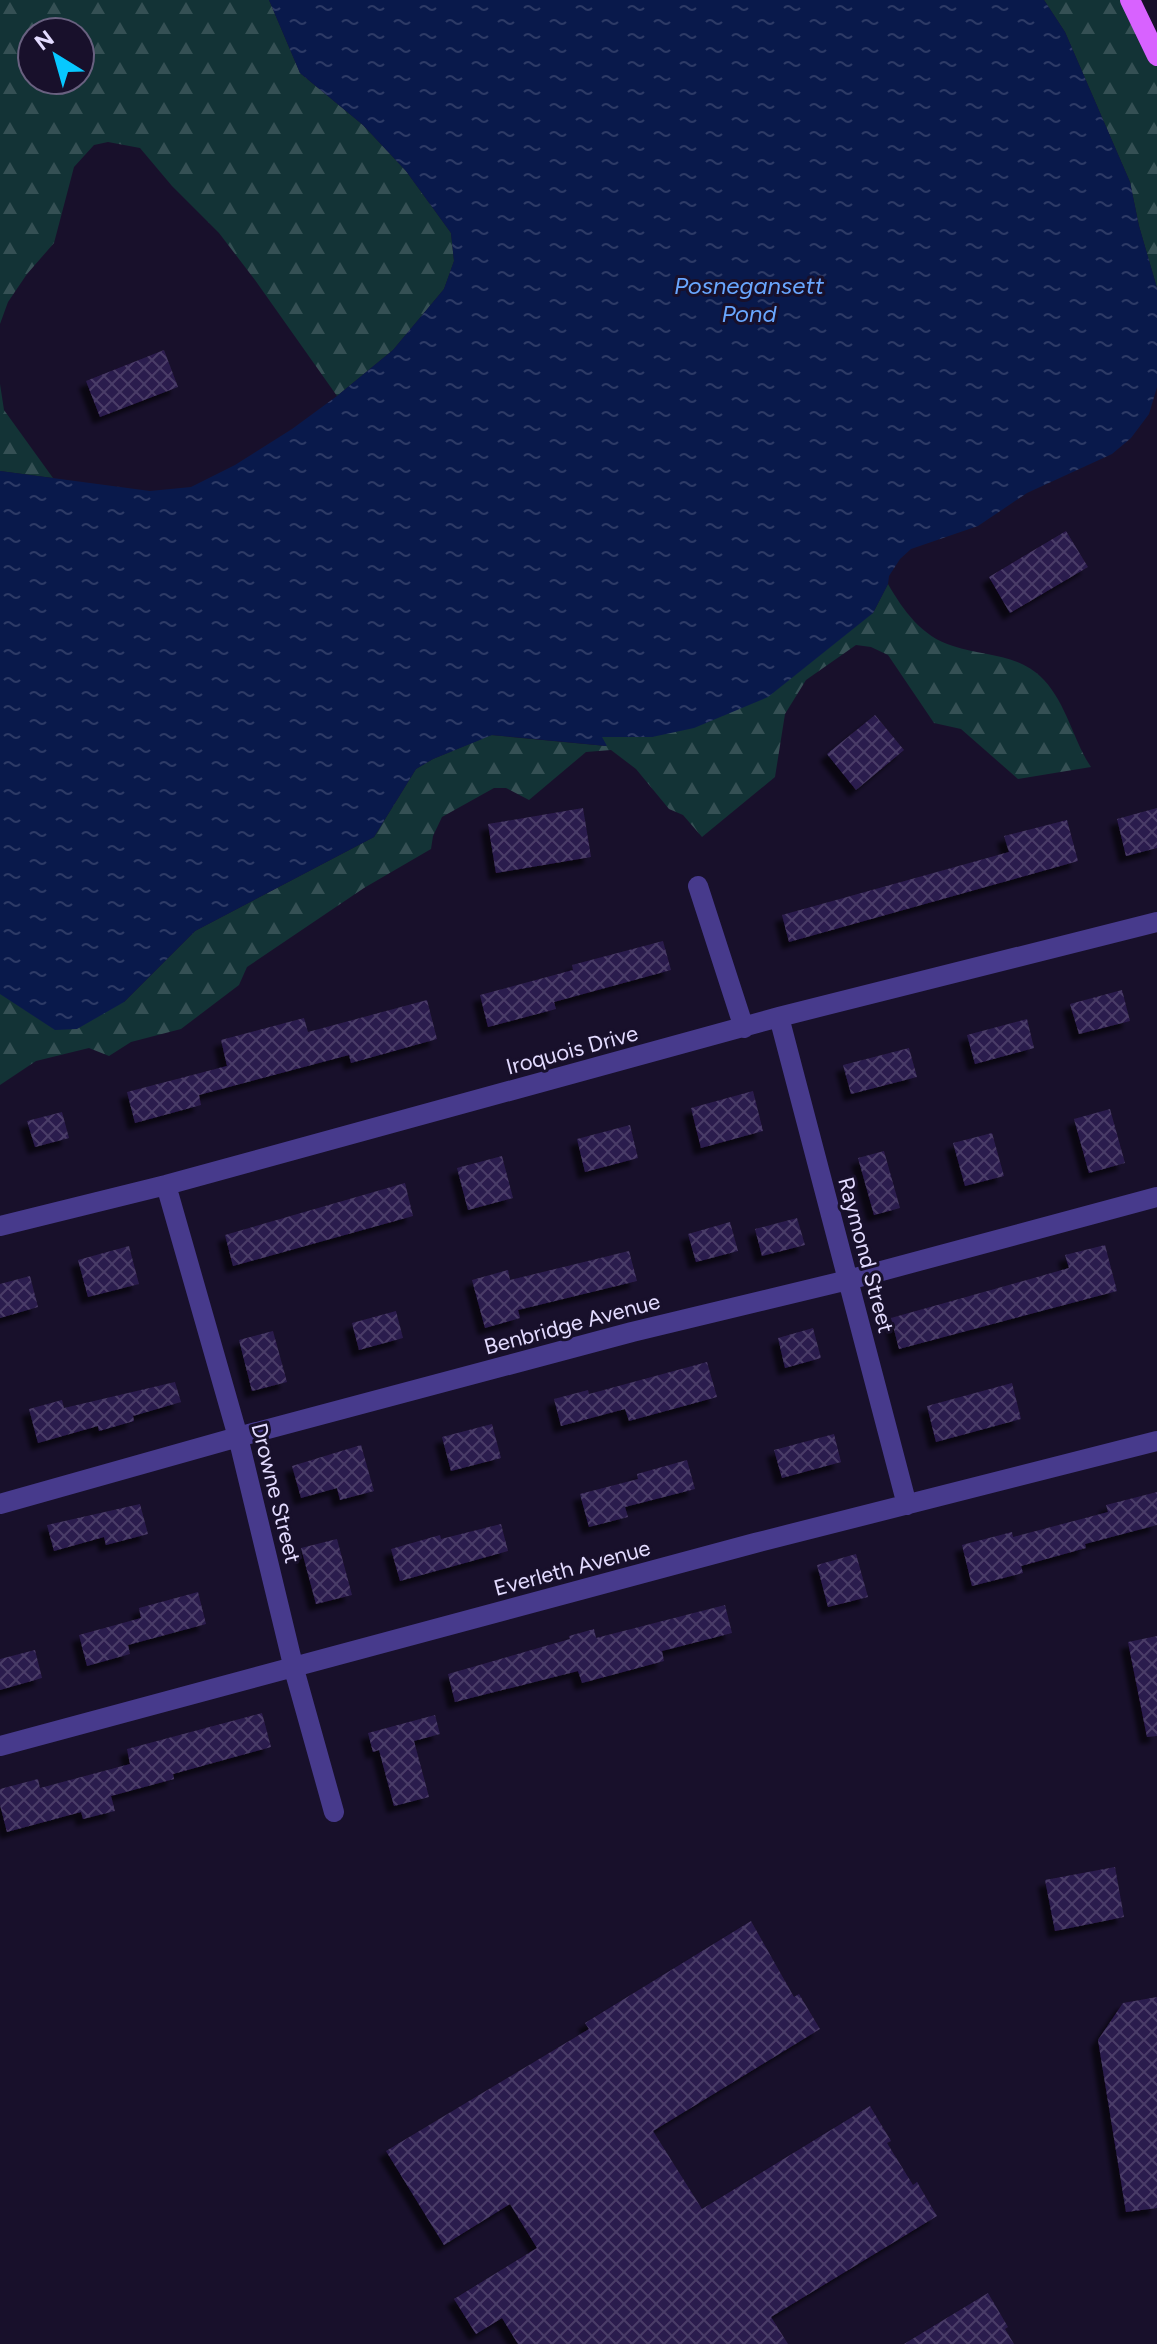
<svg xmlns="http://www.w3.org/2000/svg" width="1157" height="2344" viewBox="0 0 1157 2344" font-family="Figtree,sans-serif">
<defs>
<pattern id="forest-firs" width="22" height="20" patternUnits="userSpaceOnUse" patternTransform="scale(2)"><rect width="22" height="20" fill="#133336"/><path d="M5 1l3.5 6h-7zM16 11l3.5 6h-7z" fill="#355054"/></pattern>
<pattern id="water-ripples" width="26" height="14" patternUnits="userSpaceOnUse" patternTransform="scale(2)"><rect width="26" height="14" fill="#09194b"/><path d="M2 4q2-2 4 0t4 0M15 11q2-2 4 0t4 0" fill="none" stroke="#2d3a66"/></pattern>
<pattern id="building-cross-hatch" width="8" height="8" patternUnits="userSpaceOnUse" patternTransform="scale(2)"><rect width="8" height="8" fill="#2c1c4d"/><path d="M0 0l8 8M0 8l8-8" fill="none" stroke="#4a3c68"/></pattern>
<filter id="shadow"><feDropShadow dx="-7" dy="7" stdDeviation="2" flood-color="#0009"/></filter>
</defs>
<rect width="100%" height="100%" fill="#18102b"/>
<path fill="url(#forest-firs)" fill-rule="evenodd" d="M 0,0 L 269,0 L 300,73 L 363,125 L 406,171 L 451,233 L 454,261 L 444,289 L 393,350 L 337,396 L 255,280 L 219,233 L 172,186 L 140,148 L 108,142 L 94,145 L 74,167 L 54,243 L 27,274 L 8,302 L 0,324 ZM 32,32 L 80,32 L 80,80 L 32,80 Z
M 1044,0 L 1132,0 L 1157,51 L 1157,288 L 1139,226 L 1130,182 L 1065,32 Z
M 0,384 L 4,410 L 53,478 L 0,471 Z
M 888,584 C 903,610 922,637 953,646 C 985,657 1019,653 1044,680 C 1067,705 1073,740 1091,767 L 1018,779 L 961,729 L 934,723 L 888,655 L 871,647 L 856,645 L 806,680 L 785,714 L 775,777 L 702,837 L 683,815 L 669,809 L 636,769 L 611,750 L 586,752 L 529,800 L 506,788 L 494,788 L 442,817 L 433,836 L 431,849 L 364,888 L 247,967 L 239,985 L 181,1029 L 131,1042 L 109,1056 L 89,1048 L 36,1061 L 0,1085 L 0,994 L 124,1002 L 195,931 L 374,837 L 416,769 L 433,759 L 491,735 L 606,746 L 601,737 L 652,737 L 873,613 Z"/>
<path fill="url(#water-ripples)" d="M 269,0 L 1044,0 L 1065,32 L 1130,182 L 1139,226 L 1157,288 L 1157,387 L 1149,414 L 1131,438 L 1112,454 L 1027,493 L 978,526 L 911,549 L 900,559 L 889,576 L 888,584 L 873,613 L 768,697 L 694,728 L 652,737 L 602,737 L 607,746 L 492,735 L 433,759 L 416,769 L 374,837 L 195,931 L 124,1002 L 77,1029 L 55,1030 L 0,994 L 0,471 L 150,491 L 191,487 L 235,465 L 292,429 L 337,396 L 393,350 L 444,289 L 454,261 L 451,233 L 406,171 L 363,125 L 300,73 Z"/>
<path fill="url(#building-cross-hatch)" filter="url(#shadow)" d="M 164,350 L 178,387 L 100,417 L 86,381 Z
M 1066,531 L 1088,567 L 1010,613 L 989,577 Z
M 875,715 L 904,750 L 856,790 L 827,754 Z
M 583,808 L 591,857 L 496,873 L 488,824 Z
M 1157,808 L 1157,848 L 1126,856 L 1117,819 Z
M 1067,820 L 1078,861 L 789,942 L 782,915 L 1009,852 L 1004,836 Z
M 663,941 L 671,970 L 554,1002 L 556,1009 L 488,1027 L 480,995 L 573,970 L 572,965 Z
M 1122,990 L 1130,1021 L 1079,1034 L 1070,1004 Z
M 427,1000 L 437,1039 L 351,1063 L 349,1055 L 199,1095 L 201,1105 L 135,1123 L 127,1092 L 227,1066 L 221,1040 L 304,1018 L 308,1032 Z
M 1027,1019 L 1034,1048 L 975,1064 L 967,1035 Z
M 909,1048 L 917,1077 L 851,1094 L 843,1065 Z
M 753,1091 L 763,1131 L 701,1148 L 691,1108 Z
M 1110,1109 L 1125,1163 L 1089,1173 L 1074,1119 Z
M 62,1112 L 69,1138 L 35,1147 L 27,1121 Z
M 630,1125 L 638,1158 L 585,1172 L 577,1139 Z
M 992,1133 L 1004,1176 L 965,1186 L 953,1143 Z
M 884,1151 L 900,1208 L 874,1215 L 858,1158 Z
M 502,1156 L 513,1198 L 468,1210 L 457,1168 Z
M 405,1183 L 413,1216 L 233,1266 L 225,1235 Z
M 797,1218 L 805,1245 L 762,1256 L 755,1229 Z
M 730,1222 L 738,1251 L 696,1262 L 688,1234 Z
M 1105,1245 L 1117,1291 L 899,1349 L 891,1318 L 1069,1268 L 1065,1255 Z
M 129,1246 L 139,1284 L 88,1297 L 78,1260 Z
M 629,1251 L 637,1281 L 518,1310 L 520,1318 L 485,1328 L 472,1280 L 508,1270 L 510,1280 Z
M 30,1276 L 38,1307 L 0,1318 L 0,1284 Z
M 396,1311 L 403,1338 L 359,1350 L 352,1323 Z
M 813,1328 L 821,1358 L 785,1368 L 778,1338 Z
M 273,1331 L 287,1382 L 252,1391 L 239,1340 Z
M 707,1362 L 717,1397 L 629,1421 L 625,1409 L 561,1426 L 554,1399 L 588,1390 L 589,1394 Z
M 175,1382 L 181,1402 L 133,1416 L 134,1421 L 99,1431 L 98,1426 L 38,1443 L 29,1409 L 62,1400 L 64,1408 Z
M 1012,1383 L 1021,1419 L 936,1442 L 927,1406 Z
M 492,1424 L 501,1458 L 451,1471 L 442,1437 Z
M 834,1434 L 841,1462 L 782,1478 L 774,1450 Z
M 361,1445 L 374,1491 L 340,1500 L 337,1488 L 301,1498 L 292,1466 Z
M 687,1460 L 695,1489 L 625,1507 L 628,1517 L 589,1527 L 580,1494 L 638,1479 L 637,1474 Z
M 1157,1492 L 1157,1525 L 1085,1544 L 1086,1548 L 1021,1566 L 1023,1573 L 972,1586 L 962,1545 L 1012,1532 L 1013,1537 L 1108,1512 L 1106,1505 Z
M 140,1504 L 148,1534 L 106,1545 L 104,1537 L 54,1551 L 47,1525 Z
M 501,1524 L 508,1551 L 400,1581 L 391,1549 L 440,1535 L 441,1539 Z
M 337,1539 L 352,1595 L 316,1604 L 301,1548 Z
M 856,1554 L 868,1597 L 828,1607 L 817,1565 Z
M 198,1592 L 206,1624 L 128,1645 L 130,1654 L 87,1666 L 79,1635 L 141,1618 L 139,1608 Z
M 725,1605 L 732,1633 L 662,1651 L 664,1661 L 582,1683 L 578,1671 L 455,1702 L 448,1674 L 570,1639 L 569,1636 L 594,1629 L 596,1638 Z
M 1157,1636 L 1157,1736 L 1147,1737 L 1128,1642 Z
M 35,1650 L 42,1678 L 0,1690 L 0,1659 Z
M 262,1713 L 271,1747 L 173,1774 L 174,1779 L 111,1796 L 115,1811 L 83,1819 L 81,1812 L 7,1832 L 0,1805 L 0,1789 L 38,1779 L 40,1788 L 130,1764 L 127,1749 Z
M 435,1715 L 440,1734 L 414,1741 L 429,1797 L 394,1806 L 379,1750 L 373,1752 L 368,1733 Z
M 1115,1867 L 1124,1917 L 1055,1931 L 1045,1880 Z
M 751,1921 L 794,1997 L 799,1994 L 820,2029 L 653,2131 L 702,2209 L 870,2106 L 891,2141 L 887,2143 L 913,2185 L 917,2182 L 937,2216 L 771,2317 L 788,2344 L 518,2344 L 502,2318 L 476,2334 L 454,2299 L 537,2248 L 510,2204 L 444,2245 L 386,2151 L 589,2029 L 585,2023 Z
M 1157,1997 L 1157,2208 L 1126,2212 L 1098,2040 L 1123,2003 Z
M 988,2293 L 1008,2327 L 1005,2329 L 1014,2344 L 904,2344 Z"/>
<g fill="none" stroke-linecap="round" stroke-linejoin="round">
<path stroke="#473a8c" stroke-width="20" d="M 698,886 L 744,1028
M 779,1017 L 907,1505
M 166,1185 L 238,1437 L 294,1669 L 334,1812
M 0,1226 L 166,1185 L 779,1017 L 1157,922
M 0,1504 L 238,1437 L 632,1332 L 848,1280 L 1157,1197
M 0,1746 L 755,1543 L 1157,1441"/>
<path stroke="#d862ff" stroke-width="20" d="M 1130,0 L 1157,56"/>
</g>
<g text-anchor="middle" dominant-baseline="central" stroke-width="6" stroke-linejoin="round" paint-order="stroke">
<g font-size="22" fill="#e3dbff" stroke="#18102b">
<text transform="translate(572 1050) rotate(-15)">Iroquois Drive</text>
<text transform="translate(866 1255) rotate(75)">Raymond Street</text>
<text transform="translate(572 1324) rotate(-15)">Benbridge Avenue</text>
<text transform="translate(276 1493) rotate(76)">Drowne Street</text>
<text transform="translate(572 1568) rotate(-15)">Everleth Avenue</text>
</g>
<g font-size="24" font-style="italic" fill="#69a7ff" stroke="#18102b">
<text x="749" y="285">Posnegansett<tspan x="749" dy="28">Pond</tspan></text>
</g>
</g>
<g transform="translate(56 56) rotate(323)"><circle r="38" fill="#18102b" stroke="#696180" stroke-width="2"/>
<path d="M0-6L14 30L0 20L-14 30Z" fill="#07c8ff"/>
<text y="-12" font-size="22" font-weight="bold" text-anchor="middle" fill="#e3dbff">N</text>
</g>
</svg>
